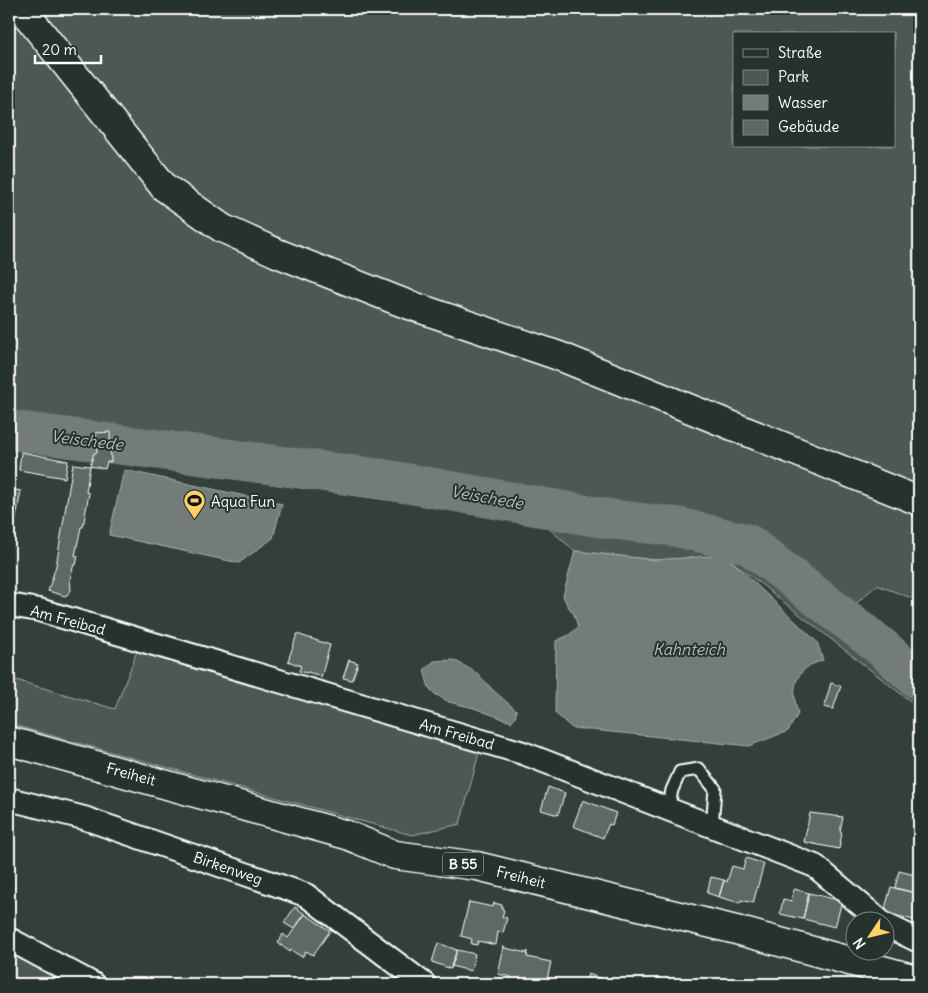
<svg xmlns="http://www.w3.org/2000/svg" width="928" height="993" viewBox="0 0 928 993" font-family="Delius,sans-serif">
<rect width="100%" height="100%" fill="#333f3a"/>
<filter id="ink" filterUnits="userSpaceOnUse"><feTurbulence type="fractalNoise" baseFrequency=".02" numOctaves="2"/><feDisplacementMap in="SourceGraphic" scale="10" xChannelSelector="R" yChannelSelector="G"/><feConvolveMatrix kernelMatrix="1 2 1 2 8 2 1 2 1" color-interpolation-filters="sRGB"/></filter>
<g filter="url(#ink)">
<path fill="#4d5853" stroke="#a6aca9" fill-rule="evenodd" d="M 9,9 L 919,9 L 919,601 L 877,585 L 852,607 L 919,657 L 919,708 L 725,556 L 655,560 L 575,551 L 540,521 L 9,448 ZM 734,34 L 894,34 L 894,146 L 734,146 Z
M 9,613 L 16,614 L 9,662 Z
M 137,651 L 479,753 L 460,824 L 412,835 L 9,724 L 9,678 L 115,709 Z
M 9,939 L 93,984 L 9,984 Z"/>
<path fill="#737b78" stroke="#abb0ae" d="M 124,470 L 282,504 L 273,538 L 239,563 L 109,535 Z
M 575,551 L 655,560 L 725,555 L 817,642 L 823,660 C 818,662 809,665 805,669 C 791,681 794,698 798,714 L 788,731 L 749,746 L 572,728 L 555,713 L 556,641 L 569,635 L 578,627 L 574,614 L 567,605 L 563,596 Z
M 454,660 L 477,673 L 493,690 L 517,711 L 515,717 L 511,722 L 474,708 L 449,702 L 435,694 L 429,688 L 424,670 L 434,661 Z"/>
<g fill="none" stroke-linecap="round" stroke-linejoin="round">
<path stroke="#737b78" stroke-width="40" d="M 9,430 L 382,479 L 609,519 L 677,527 L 748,544 L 879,645 L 919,680"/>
</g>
<path fill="#5f6964" stroke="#fff" d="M 110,432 L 111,462 L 107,462 L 105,469 L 90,466 L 94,453 L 97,453 L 96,433 Z
M 21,452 L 68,461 L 65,478 L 19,470 Z
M 73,464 L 90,466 L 86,492 L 89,493 L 83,527 L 81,527 L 75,556 L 78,556 L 76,565 L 74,564 L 70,579 L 71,590 L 69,593 L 65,596 L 48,591 L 56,566 Z
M 9,489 L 21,491 L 9,556 Z
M 297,634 L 330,645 L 321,678 L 321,676 L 308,672 L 307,673 L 299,671 L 301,666 L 288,661 Z
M 349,660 L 358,663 L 352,680 L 343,678 Z
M 831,683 L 841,686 L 833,709 L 824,707 Z
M 548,787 L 565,793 L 558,815 L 541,810 Z
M 583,800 L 616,813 L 612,825 L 609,824 L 603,838 L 573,826 Z
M 810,813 L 843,817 L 840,832 L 842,833 L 839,849 L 804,842 Z
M 746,858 L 764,864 L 753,903 L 741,900 L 740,903 L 719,897 L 724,880 L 727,882 L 732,866 L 743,869 Z
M 899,871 L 919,876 L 919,894 L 895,888 Z
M 711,877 L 724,880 L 719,897 L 707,893 Z
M 891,887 L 919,894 L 919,911 L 917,921 L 884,912 Z
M 794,889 L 809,893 L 803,919 L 780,914 L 783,899 L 791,901 Z
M 809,893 L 842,901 L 835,927 L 803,919 Z
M 469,902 L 493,907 L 494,903 L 502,905 L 502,909 L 504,910 L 502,917 L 507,918 L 503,933 L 498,932 L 496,945 L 478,941 L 477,945 L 471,944 L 472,939 L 461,936 Z
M 295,907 L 305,914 L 294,929 L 284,923 Z
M 305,914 L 330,931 L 313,955 L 306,951 L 302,957 L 291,950 L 290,952 L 278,943 L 283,934 L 288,938 Z
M 438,943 L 457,950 L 451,969 L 432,962 Z
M 504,946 L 505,948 L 527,953 L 528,951 L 527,957 L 551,962 L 546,984 L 523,984 L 509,981 L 511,977 L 498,974 Z
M 457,950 L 475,954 L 471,971 L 451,966 Z
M 588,974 L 614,983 L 614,984 L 585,984 Z"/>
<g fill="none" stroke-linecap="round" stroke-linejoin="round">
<defs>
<path id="service" d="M 668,810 L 672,790 L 680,772 L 699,769 L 715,789 L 712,827"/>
<path id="minor" d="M 9,605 L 39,610 L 523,753 L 815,866 L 879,920
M 9,799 L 84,818 L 306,895 L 424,984
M 886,925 L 919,941
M 9,939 L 93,984"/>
<path id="secondary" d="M 22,9 L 164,187 L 222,228 L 277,253 L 401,302 L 559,356 L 919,501"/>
<path id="primary" d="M 9,741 L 347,835 L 395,855 L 477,866 L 736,930 L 919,980"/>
</defs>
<use href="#service" stroke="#fff" stroke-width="15"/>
<use href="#minor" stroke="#fff" stroke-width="26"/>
<use href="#secondary" stroke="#fff" stroke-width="31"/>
<use href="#primary" stroke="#fff" stroke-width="31"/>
<use href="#service" stroke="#26332d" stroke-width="11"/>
<use href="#minor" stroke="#26332d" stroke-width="22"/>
<use href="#secondary" stroke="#26332d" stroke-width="28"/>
<use href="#primary" stroke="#26332d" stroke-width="28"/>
</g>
</g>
<defs>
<symbol id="stadium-pin" viewBox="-11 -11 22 30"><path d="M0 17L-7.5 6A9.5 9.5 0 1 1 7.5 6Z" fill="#ffd166" stroke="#26332d"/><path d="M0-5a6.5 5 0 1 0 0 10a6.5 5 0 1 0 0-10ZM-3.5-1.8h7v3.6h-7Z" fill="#111"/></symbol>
</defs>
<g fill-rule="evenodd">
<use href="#stadium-pin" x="182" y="488" width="25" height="34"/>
</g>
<g text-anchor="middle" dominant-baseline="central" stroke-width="4" stroke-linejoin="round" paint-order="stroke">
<rect fill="#26332d" stroke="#bec2c0" stroke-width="1" x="443" y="852.5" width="40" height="23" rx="4"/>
<g font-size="14" font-weight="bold" fill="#fff">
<text x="463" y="864">B 55</text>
</g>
<g font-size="15" fill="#fff" stroke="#26332d" text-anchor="start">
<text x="211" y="501">Aqua Fun</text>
</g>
<g font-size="15" fill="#fff" stroke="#26332d">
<text transform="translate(68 620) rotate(15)">Am Freibad</text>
<text transform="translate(457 734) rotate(16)">Am Freibad</text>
<text transform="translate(131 774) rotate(15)">Freiheit</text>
<text transform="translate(228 868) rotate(19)">Birkenweg</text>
<text transform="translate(521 877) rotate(14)">Freiheit</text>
</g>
<g font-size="16" font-style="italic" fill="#b9bdbc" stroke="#26332d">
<text transform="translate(87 440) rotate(7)">Veischede</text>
<text transform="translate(487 497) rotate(10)">Veischede</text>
<text x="689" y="649">Kahnteich</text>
</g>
</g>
<rect width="928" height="993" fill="none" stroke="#26332d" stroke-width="30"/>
<rect x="15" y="15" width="898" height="963" fill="none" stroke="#fff" stroke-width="2" filter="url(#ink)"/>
<rect x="733" y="32" width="162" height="115" fill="#26332d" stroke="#7d8581"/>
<rect x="743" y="49" width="25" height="8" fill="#26332d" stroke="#7d8581"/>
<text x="778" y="58" font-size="15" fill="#ffffff">Straße</text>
<rect x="743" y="70" width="25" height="15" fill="#4d5853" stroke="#7d8581"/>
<text x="778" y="82" font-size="15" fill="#ffffff">Park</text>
<rect x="743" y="95" width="25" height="15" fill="#737b78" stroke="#7d8581"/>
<text x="778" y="108" font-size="15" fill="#ffffff">Wasser</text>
<rect x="743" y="120" width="25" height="15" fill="#5f6964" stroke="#7d8581"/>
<text x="778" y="132" font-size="15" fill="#ffffff">Gebäude</text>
<g transform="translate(870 936) rotate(235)"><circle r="24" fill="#26332d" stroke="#7d8581"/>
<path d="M0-4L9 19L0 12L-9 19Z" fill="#ffd166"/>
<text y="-8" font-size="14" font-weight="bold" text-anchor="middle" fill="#ffffff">N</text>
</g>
<path d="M35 55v8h66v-8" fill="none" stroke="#ffffff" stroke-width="2.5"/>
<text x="42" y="55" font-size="15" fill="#ffffff" stroke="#26332d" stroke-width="4" paint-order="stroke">20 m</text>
</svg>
